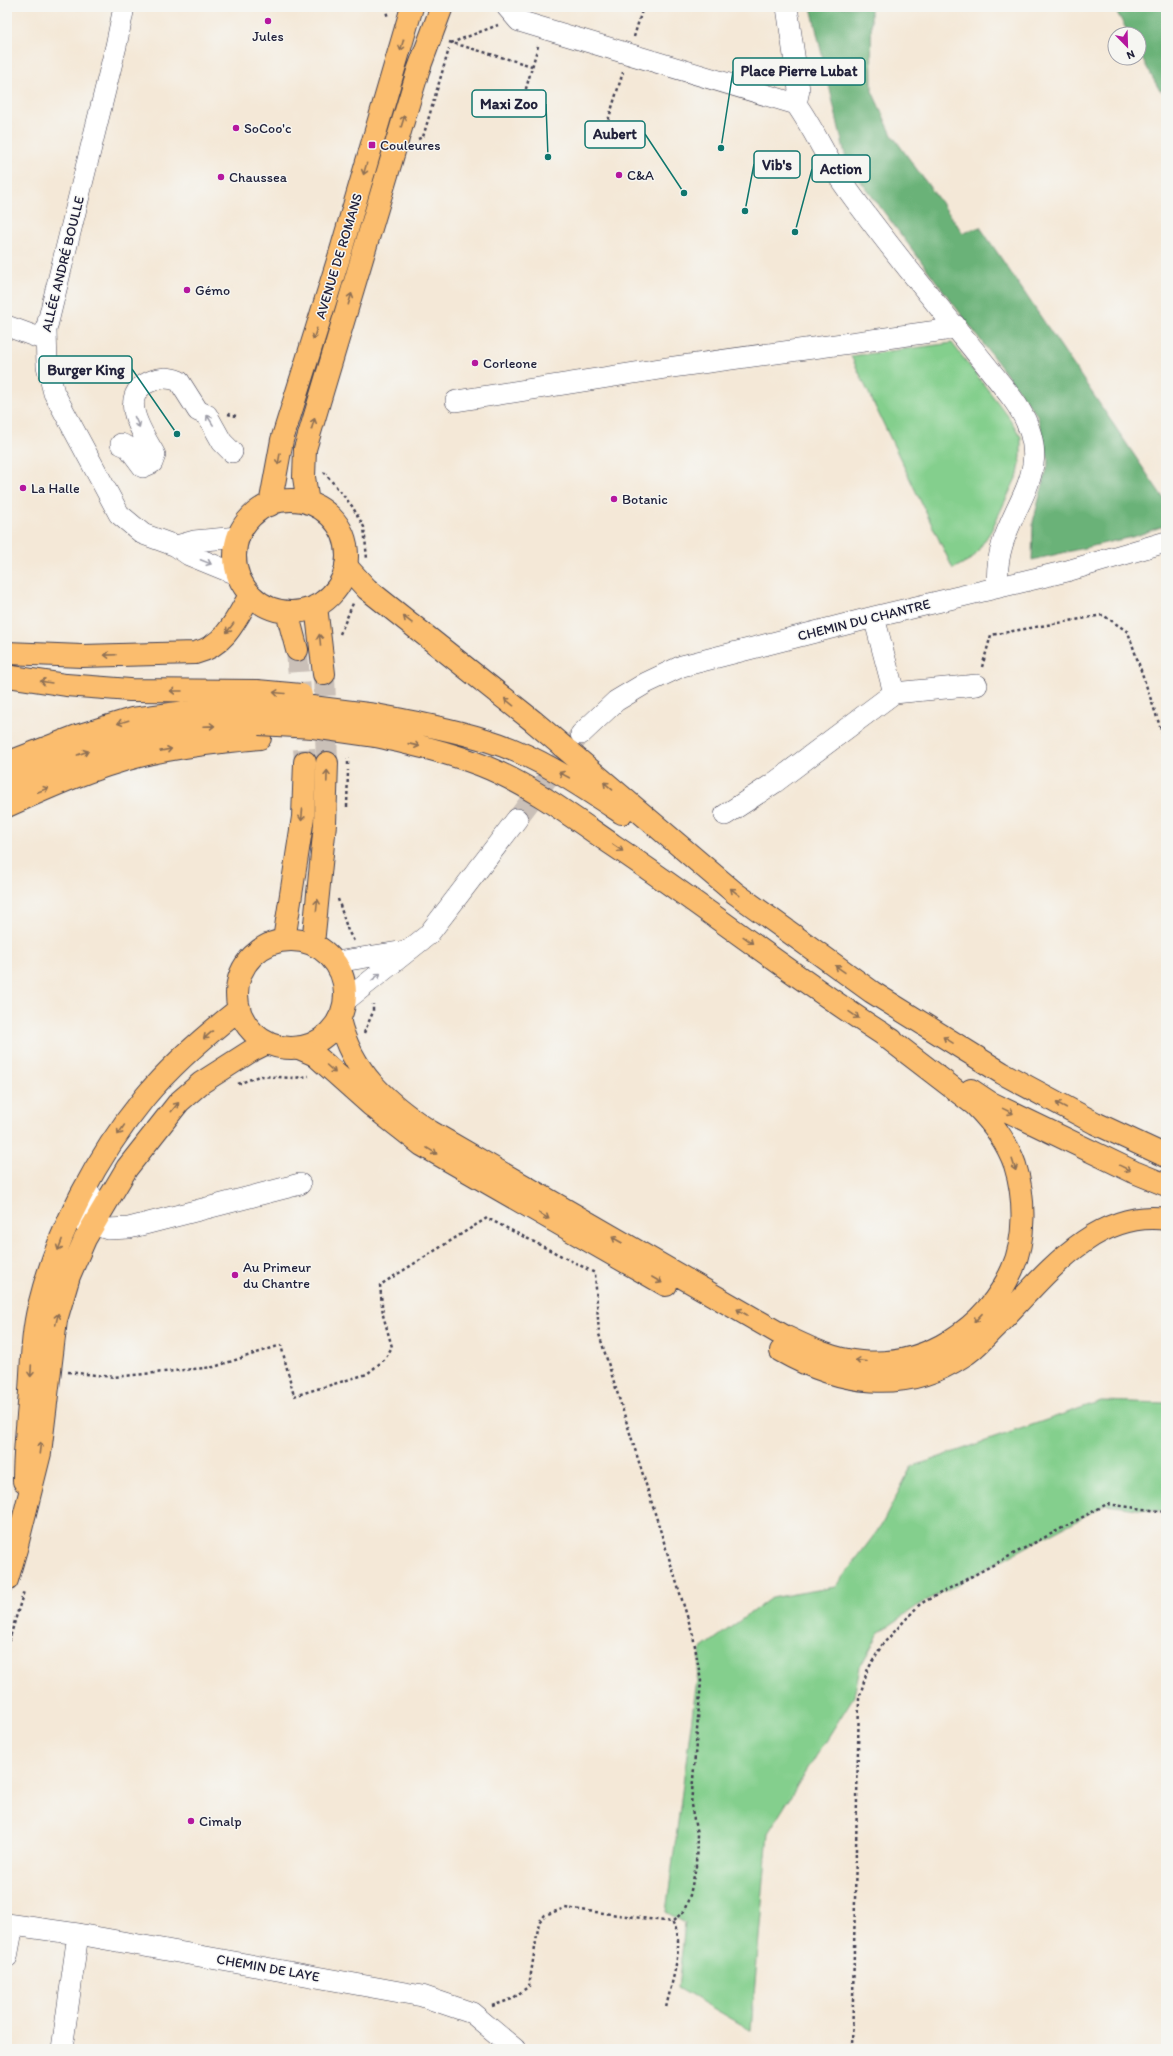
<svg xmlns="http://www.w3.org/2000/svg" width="1173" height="2056" viewBox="0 0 1173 2056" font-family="Itim,sans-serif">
<rect width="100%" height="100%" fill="#f6f6f2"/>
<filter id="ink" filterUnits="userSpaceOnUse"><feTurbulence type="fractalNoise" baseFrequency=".025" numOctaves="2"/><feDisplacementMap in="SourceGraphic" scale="8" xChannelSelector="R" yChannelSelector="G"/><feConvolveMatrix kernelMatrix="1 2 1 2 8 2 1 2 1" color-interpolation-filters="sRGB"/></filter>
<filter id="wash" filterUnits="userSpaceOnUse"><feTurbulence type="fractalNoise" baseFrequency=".012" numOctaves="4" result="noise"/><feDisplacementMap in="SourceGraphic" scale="16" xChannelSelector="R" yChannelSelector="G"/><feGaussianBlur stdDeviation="0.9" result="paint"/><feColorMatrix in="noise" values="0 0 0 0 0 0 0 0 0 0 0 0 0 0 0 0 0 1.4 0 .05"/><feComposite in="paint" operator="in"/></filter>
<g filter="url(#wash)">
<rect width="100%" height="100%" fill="#f4e8d7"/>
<path fill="#84cf8d" stroke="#537864" d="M 952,343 L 1008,416 L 1021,437 L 1021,457 L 1018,474 L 991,531 L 973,558 L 953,569 L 851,356 Z
M 1101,1401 L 1166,1403 L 1166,1512 L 1107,1504 L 920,1604 L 879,1633 L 860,1667 L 854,1696 L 768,1833 L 751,2030 L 678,1988 L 685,1923 L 666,1912 L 701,1649 L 771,1598 L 835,1587 L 881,1526 L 911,1467 Z"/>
<path fill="#6bb278" stroke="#466a5a" d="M 811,7 L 871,7 L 872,91 L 892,135 L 963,233 L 980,227 L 1166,502 L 1166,525 L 1136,536 L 1032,560 L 1033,522 L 1049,461 L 1037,415 L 847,163 Z
M 1114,7 L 1166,7 L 1166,90 L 1160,91 L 1139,53 L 1139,34 L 1129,34 Z"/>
</g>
<g filter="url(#ink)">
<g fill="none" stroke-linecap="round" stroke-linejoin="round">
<path stroke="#cac0b8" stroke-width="21" stroke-dasharray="21 10" stroke-linecap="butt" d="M 517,819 L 579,736"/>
<path stroke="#cac0b8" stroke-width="22" stroke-dasharray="22 11" stroke-linecap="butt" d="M 297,650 L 305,762
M 324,674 L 327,763"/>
<defs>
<path id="minor" d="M 124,7 L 116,46 L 46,330 L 47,366 L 54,393 L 119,514 L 143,534 L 176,546 L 189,555 L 238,575
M 507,7 L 519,21 L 796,104
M 787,7 L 799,90 L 796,104
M 796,104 C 814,129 826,158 843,183 C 895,257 956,326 1012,398 C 1071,478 990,510 998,587
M 7,326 L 45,340
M 456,401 L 666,368 L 945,330 L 955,325
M 121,444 L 128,447 L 143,467 L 152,463 L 155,455 C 144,435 116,397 149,382 C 160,377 168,377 179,381 L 198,411 L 207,415 L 222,442 L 232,452
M 176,546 L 194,541 L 238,537
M 874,617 L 894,693
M 581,734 L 616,701 L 646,683 L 682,666 L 874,617 L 1067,571 L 1166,542
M 725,815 L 774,783 L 894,693 L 977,685
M 336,962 L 405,951
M 345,1001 L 428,935 L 517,819
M 91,1195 L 80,1220 L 108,1229 L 129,1228 L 300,1184
M 7,1924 L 78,1934 L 422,1996 L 472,2013 L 515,2049
M 7,1957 L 13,1925
M 62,2049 L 78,1934"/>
<path id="major" d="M235 556a56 56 0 1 1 112 0a56 56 0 1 1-112 0Z
M 308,503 L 304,477 L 305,449 L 418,71 L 441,9
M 270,505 L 282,440 L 340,254 L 412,7
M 316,606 L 324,674
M 287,612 L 297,650
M237 994a54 54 0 1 1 108 0a54 54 0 1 1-108 0Z
M 284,940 L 303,817 L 305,762
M 313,944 L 325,824 L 327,763
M 24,1481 C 24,1451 28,1421 30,1391 C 32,1362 32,1334 39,1306 C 57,1231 97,1156 145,1097 C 172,1064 205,1036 238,1010
M 7,1580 L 16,1549 L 40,1453 L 56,1320 L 69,1276 L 85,1239 L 127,1168 L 179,1102 L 201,1083 L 251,1051 L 267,1043"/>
<path id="highway" d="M 346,566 L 367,589 L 533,721 L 735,893 L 872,992 L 1002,1073 L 1095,1123 L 1166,1156
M 7,653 L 82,656 L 195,653 C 225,646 236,620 250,595
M 7,676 L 66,685 L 130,690 L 257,691
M 376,715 C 413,722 450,729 486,740 C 536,755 580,785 622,813
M 376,736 C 412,744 447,752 481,765 C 529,784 571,816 613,845 C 707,908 796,979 892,1040
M 7,763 L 77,736 L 132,719 L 194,711 L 259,708
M 7,782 C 68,757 131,733 197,726 C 218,724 238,725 259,724
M 7,806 C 49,787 94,767 139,756 C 179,746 219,742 260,738
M 339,1019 C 352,1073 387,1103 431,1132 L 784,1336 C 809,1348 834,1360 861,1362 C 926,1368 986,1328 1012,1270 C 1026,1239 1025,1197 1015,1165 C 1007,1142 992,1122 975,1105 L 880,1032
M 299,1048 L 315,1055 L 371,1105 L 422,1145 L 666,1285
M 971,1090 L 989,1102 L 1134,1172 L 1166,1185
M 781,1351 C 839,1384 904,1395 963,1356 C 974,1350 983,1339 992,1330 C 1040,1283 1090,1209 1166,1219"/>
</defs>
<use href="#minor" stroke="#424052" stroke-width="22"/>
<use href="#major" stroke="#424052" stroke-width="24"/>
<use href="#highway" stroke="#424052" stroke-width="24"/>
<path stroke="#424052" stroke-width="2.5" stroke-dasharray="3 3" stroke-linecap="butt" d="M 385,7 L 388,18
M 634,37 L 643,7
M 449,42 L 532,66
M 451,43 L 498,25
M 538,46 L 520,110 L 543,115
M 603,137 L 623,72
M 418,139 L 423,137 L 449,49
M 228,414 L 236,416
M 324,472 L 352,506 L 364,527 L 367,559
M 340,634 L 354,601
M 982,667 L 991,635 L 1103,615 L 1128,632 L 1166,744
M 348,765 L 348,758
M 347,807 L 348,770
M 338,899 L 348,931 L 354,941
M 364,1033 L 373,1012 L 373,1004
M 238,1084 L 259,1076 L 294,1078 L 309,1076
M 68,1372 L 114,1377 L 214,1367 L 281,1345 L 294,1396 L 367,1374 L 385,1359 L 392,1347 L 383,1315 L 380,1285 L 487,1218 L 595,1273 L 599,1334 L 693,1635 L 701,1681 L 691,1805 L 697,1834 L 696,1866 L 690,1895 L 684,1911 L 672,1922
M 7,1647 L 24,1591
M 492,2006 L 512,1999 L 529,1986 L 539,1922 L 545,1915 L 565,1908 L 672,1922 C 687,1939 670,1987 666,2008
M 852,2049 L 859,1699 L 867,1671 L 882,1645 L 920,1604 L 1107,1504 L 1166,1512"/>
<use href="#minor" stroke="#fff" stroke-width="21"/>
<use href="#major" stroke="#fbbd6e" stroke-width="22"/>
<use href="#highway" stroke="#fbbd6e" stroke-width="22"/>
<defs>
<path id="highway-bridge" d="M 257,691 L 301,695
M 259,708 L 312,707 L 376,715
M 259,724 L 313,727 L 376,736"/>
</defs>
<use href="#highway-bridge" stroke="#424052" stroke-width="24" stroke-linecap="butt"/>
<use href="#highway-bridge" stroke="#fbbd6e" stroke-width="22"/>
</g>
<defs><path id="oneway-shaft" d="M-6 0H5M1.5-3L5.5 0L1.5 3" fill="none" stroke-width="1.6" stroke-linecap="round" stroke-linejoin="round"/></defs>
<g stroke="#8e7054">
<use href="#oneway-shaft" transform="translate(402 45) rotate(106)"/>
<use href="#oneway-shaft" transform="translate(403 121) rotate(-73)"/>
<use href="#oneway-shaft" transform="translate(365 169) rotate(106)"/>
<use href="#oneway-shaft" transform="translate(350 299) rotate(-73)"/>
<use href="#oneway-shaft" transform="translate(315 334) rotate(107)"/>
<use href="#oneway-shaft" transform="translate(313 424) rotate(-73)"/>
<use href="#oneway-shaft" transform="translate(279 459) rotate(100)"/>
<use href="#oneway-shaft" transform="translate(408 620) rotate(-142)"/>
<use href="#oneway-shaft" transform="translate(230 628) rotate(127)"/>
<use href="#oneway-shaft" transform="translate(320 640) rotate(-96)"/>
<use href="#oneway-shaft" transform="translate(110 655) rotate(178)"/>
<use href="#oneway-shaft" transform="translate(46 682) rotate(-171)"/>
<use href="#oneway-shaft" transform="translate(176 691) rotate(-180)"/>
<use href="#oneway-shaft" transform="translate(279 693) rotate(-175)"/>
<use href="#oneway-shaft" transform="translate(509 702) rotate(-141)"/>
<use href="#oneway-shaft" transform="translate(123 722) rotate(163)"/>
<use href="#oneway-shaft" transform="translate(209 726) rotate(-2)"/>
<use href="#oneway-shaft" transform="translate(414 745) rotate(13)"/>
<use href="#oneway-shaft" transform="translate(166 750) rotate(-11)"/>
<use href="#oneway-shaft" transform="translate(83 753) rotate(-20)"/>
<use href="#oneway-shaft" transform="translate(564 775) rotate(-152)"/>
<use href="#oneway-shaft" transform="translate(327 776) rotate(-88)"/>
<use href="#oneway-shaft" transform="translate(608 786) rotate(-139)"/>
<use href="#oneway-shaft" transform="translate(43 790) rotate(-22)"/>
<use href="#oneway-shaft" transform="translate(302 815) rotate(95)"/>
<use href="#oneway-shaft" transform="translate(618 848) rotate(34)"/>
<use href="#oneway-shaft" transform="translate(735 892) rotate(-142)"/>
<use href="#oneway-shaft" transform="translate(317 905) rotate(-84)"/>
<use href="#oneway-shaft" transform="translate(748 940) rotate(36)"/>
<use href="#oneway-shaft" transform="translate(840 969) rotate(-145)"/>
<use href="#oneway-shaft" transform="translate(854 1015) rotate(34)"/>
<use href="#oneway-shaft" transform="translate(208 1035) rotate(139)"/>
<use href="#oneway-shaft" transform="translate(948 1040) rotate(-148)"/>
<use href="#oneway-shaft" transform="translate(331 1069) rotate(42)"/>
<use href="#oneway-shaft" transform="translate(1061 1105) rotate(-152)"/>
<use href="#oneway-shaft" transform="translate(175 1107) rotate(-51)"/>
<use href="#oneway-shaft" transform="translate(1008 1111) rotate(26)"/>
<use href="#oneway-shaft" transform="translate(121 1130) rotate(124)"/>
<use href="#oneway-shaft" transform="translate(432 1151) rotate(32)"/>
<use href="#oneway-shaft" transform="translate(1014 1165) rotate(72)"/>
<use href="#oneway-shaft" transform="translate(1125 1168) rotate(26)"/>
<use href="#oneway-shaft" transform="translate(544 1216) rotate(30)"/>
<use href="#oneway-shaft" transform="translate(617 1240) rotate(-150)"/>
<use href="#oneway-shaft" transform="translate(60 1245) rotate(111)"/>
<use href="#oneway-shaft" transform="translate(657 1280) rotate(30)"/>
<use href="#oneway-shaft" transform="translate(742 1312) rotate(-150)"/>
<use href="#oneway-shaft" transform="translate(978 1318) rotate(133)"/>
<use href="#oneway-shaft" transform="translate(57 1319) rotate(-77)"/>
<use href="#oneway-shaft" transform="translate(861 1361) rotate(-174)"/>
<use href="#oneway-shaft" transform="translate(31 1371) rotate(93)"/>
<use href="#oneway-shaft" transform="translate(40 1448) rotate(-83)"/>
</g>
<g stroke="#9c9ca7">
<use href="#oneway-shaft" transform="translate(210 420) rotate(-122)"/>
<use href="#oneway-shaft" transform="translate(137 422) rotate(65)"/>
<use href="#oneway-shaft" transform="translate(206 562) rotate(22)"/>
<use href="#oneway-shaft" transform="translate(376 977) rotate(-39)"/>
</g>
</g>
<g fill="#b5179e" stroke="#f6f6f2" stroke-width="1.5">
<circle cx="268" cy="21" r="4"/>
<circle cx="236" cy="128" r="4"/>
<rect x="368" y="141" width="8" height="8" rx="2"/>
<circle cx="619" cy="175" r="4"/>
<circle cx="221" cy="177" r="4"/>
<circle cx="187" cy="290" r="4"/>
<circle cx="475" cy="363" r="4"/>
<circle cx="23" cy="488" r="4"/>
<circle cx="614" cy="499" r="4"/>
<circle cx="235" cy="1275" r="4"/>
<circle cx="191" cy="1821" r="4"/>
</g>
<g text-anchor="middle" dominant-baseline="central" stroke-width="3" stroke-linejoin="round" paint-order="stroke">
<g font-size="14" fill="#22223b" stroke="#f6f6f2" text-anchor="start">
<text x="268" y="36" text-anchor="middle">Jules</text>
<text x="244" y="128">SoCoo'c</text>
<text x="380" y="145">Couleures</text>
<text x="627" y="175">C&amp;A</text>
<text x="229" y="177">Chaussea</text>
<text x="195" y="290">Gémo</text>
<text x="483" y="363">Corleone</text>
<text x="31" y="488">La Halle</text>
<text x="622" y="499">Botanic</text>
<text x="243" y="1267">Au Primeur<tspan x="243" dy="16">du Chantre</tspan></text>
<text x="199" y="1821">Cimalp</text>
</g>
<g font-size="14" fill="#22223b" stroke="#f6f6f2">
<text transform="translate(339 256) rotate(-73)">AVENUE DE ROMANS</text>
<text transform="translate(63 264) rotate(-76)">ALLÉE ANDRÉ BOULLE</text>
<text transform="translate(864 620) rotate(-14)">CHEMIN DU CHANTRE</text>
<text transform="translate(268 1968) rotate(10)">CHEMIN DE LAYE</text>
</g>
</g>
<path fill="none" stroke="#0f766e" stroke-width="1.5" d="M721 148L733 71M548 157L546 104M684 193L645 134M745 211L754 164M795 232L812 169M177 434L132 369"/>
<g fill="#0f766e" stroke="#f6f6f2" stroke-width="1.5">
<circle cx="721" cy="148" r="4"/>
<circle cx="548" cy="157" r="4"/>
<circle cx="684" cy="193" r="4"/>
<circle cx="745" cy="211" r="4"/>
<circle cx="795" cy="232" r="4"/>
<circle cx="177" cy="434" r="4"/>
</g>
<g fill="#f6f6f2" stroke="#0f766e" stroke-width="1.5">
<rect x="733" y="58" width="132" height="27" rx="4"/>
<rect x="472" y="90" width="74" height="27" rx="4"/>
<rect x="585" y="121" width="60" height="27" rx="4"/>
<rect x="754" y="151" width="46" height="27" rx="4"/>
<rect x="812" y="155" width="58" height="27" rx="4"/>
<rect x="39" y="356" width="93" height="27" rx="4"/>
</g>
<g font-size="15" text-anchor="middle" font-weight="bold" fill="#22223b">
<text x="799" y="76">Place Pierre Lubat</text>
<text x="509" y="109">Maxi Zoo</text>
<text x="615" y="139">Aubert</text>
<text x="777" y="170">Vib's</text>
<text x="841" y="174">Action</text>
<text x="86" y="375">Burger King</text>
</g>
<rect width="1173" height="2056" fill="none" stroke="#f6f6f2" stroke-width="24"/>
<g transform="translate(1127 46) rotate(157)"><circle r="19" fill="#f6f6f2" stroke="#a1a1a9"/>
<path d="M0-3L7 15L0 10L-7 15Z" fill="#b5179e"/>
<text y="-6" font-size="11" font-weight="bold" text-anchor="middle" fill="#22223b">N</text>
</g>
</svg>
